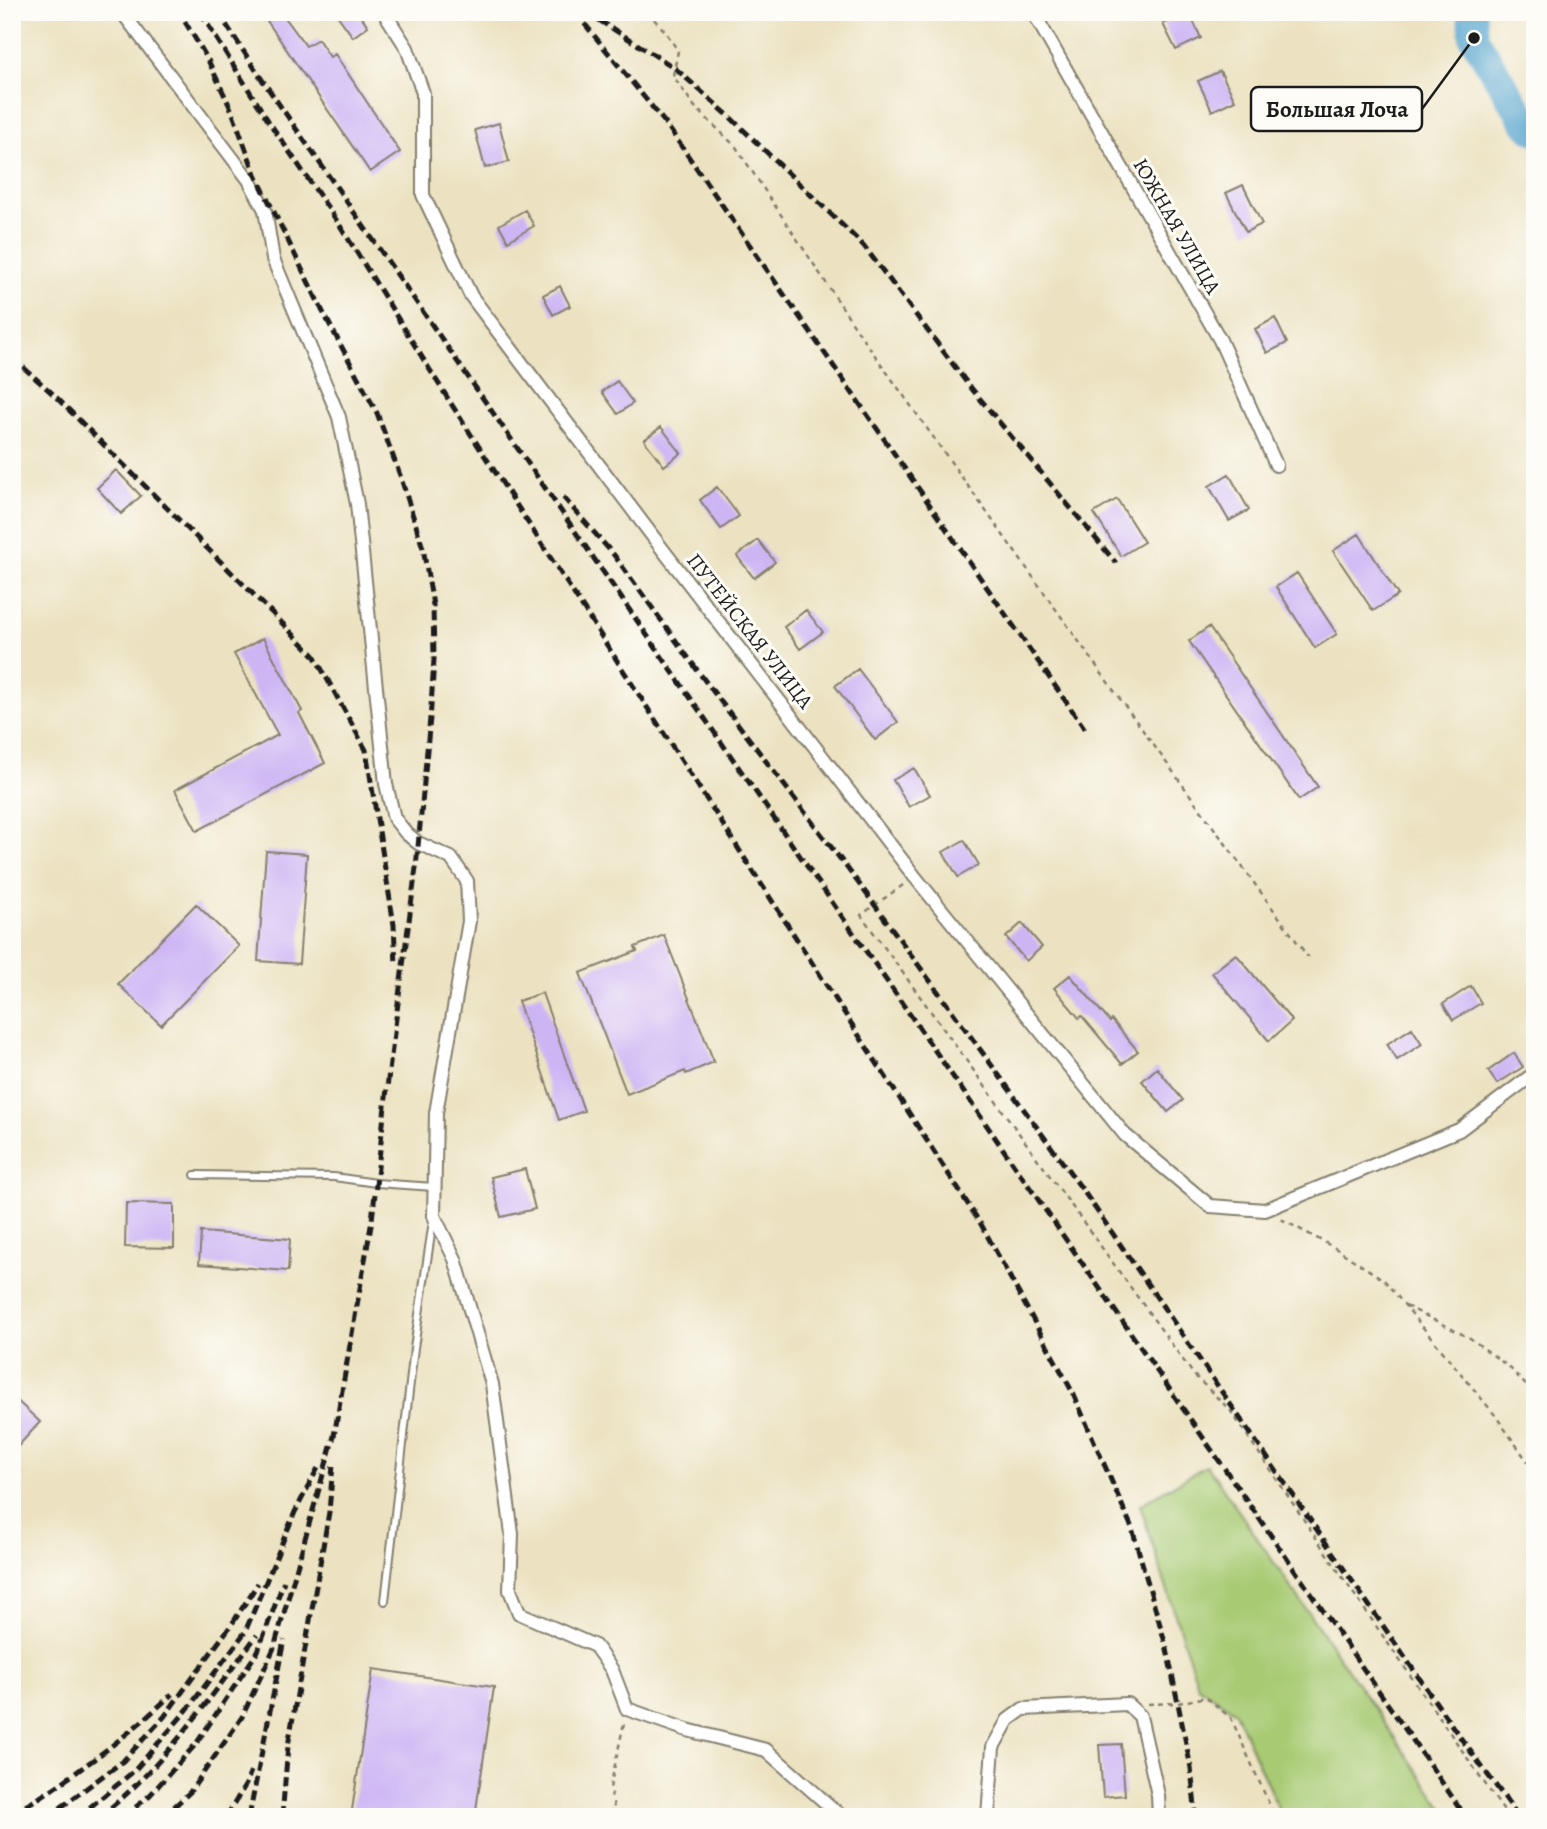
<svg xmlns="http://www.w3.org/2000/svg" width="1547" height="1829" viewBox="0 0 1547 1829" font-family="Alegreya,serif">
<rect width="100%" height="100%" fill="#fdfcf7"/>
<filter id="ink" filterUnits="userSpaceOnUse"><feTurbulence type="fractalNoise" baseFrequency=".0143" numOctaves="2"/><feDisplacementMap in="SourceGraphic" scale="14" xChannelSelector="R" yChannelSelector="G"/><feConvolveMatrix kernelMatrix="1 2 1 2 8 2 1 2 1" color-interpolation-filters="sRGB"/></filter>
<filter id="wash" filterUnits="userSpaceOnUse"><feTurbulence type="fractalNoise" baseFrequency=".00686" numOctaves="4" result="noise"/><feDisplacementMap in="SourceGraphic" scale="28" xChannelSelector="R" yChannelSelector="G"/><feGaussianBlur stdDeviation="1.57" result="paint"/><feColorMatrix in="noise" values="0 0 0 0 0 0 0 0 0 0 0 0 0 0 0 0 0 1.4 0 .05"/><feComposite in="paint" operator="in"/></filter>
<g filter="url(#wash)">
<rect width="100%" height="100%" fill="#ece2c1"/>
<path fill="#a8ca73" stroke="#627348" stroke-width="2" d="M 1207,1465 L 1449,1817 L 1282,1817 L 1235,1712 L 1198,1686 L 1140,1505 Z"/>
<g fill="none" stroke-linecap="round" stroke-linejoin="round">
<path stroke="#53a3cd" stroke-width="30" d="M 1472,12 L 1474,38 L 1527,124 L 1535,130"/>
</g>
<g id="blocks">
<path fill="#cdb5f4" d="M 261,12 L 281,12 L 306,46 L 318,39 L 330,57 L 335,54 L 400,152 L 370,172 Z
M 335,12 L 358,12 L 368,26 L 353,37 Z
M 1189,12 L 1201,38 L 1176,50 L 1163,24 Z
M 1220,71 L 1235,100 L 1212,111 L 1198,81 Z
M 499,123 L 509,162 L 485,168 L 475,130 Z
M 1243,185 L 1262,224 L 1246,232 L 1226,193 Z
M 525,210 L 534,226 L 508,241 L 499,225 Z
M 560,286 L 570,306 L 553,315 L 543,295 Z
M 1275,318 L 1287,343 L 1267,353 L 1255,329 Z
M 617,381 L 633,403 L 618,414 L 602,392 Z
M 661,427 L 681,453 L 664,466 L 644,440 Z
M 116,470 L 141,496 L 121,514 L 97,488 Z
M 1229,474 L 1249,510 L 1229,521 L 1209,486 Z
M 717,487 L 739,516 L 721,529 L 700,500 Z
M 1117,499 L 1144,542 L 1121,556 L 1094,513 Z
M 1359,534 L 1398,595 L 1373,611 L 1333,551 Z
M 758,540 L 775,562 L 754,578 L 737,556 Z
M 1297,573 L 1337,634 L 1315,648 L 1276,587 Z
M 806,610 L 823,632 L 800,649 L 784,627 Z
M 1209,627 L 1318,787 L 1299,800 L 1189,641 Z
M 263,638 L 302,711 L 299,713 L 325,763 L 197,831 L 175,790 L 278,735 L 234,654 Z
M 858,669 L 898,722 L 875,740 L 835,686 Z
M 914,768 L 930,795 L 909,807 L 893,780 Z
M 964,840 L 979,865 L 958,877 L 943,852 Z
M 266,851 L 307,854 L 299,964 L 258,961 Z
M 196,904 L 239,946 L 161,1025 L 118,984 Z
M 1022,923 L 1042,947 L 1026,961 L 1006,937 Z
M 664,935 L 714,1062 L 686,1074 L 685,1071 L 627,1094 L 580,973 L 637,951 L 635,947 Z
M 1236,954 L 1292,1021 L 1269,1041 L 1212,973 Z
M 1070,975 L 1110,1022 L 1112,1020 L 1138,1051 L 1122,1064 L 1082,1016 L 1079,1018 L 1054,988 Z
M 1471,986 L 1481,1003 L 1453,1020 L 1443,1004 Z
M 542,993 L 584,1111 L 559,1120 L 518,1001 Z
M 1412,1028 L 1422,1044 L 1397,1060 L 1387,1044 Z
M 1514,1053 L 1523,1067 L 1497,1084 L 1488,1071 Z
M 1157,1068 L 1183,1100 L 1168,1112 L 1142,1081 Z
M 525,1169 L 535,1209 L 501,1217 L 491,1177 Z
M 126,1203 L 174,1204 L 174,1248 L 125,1247 Z
M 201,1232 L 290,1239 L 288,1271 L 199,1264 Z
M 12,1396 L 40,1422 L 12,1453 Z
M 373,1669 L 494,1687 L 475,1817 L 351,1817 Z
M 1121,1744 L 1125,1795 L 1103,1797 L 1099,1745 Z"/>
</g>
</g>
<g filter="url(#ink)">
<use href="#blocks" fill-opacity="0" stroke="#847f6e" stroke-width="2"/>
<g fill="none" stroke-linecap="round" stroke-linejoin="round">
<defs>
<path id="service" d="M 195,1175 L 334,1177 L 376,1183 L 434,1187
M 385,1601 L 414,1348 L 433,1221"/>
<path id="minor" d="M 122,12 L 249,180 L 265,210 L 273,259 L 339,417 L 357,504 L 386,784 L 394,818 L 406,833 L 418,843 L 451,858 L 467,881 L 469,921 L 436,1113 L 434,1216 L 455,1259 L 492,1384 L 512,1534 L 510,1590 L 519,1613 L 595,1646 L 612,1670 L 627,1709 L 687,1730 L 766,1750 L 842,1817
M 384,12 L 407,48 L 423,93 L 423,195 L 471,296 L 660,546 L 915,877 L 1125,1135 L 1210,1206 L 1265,1210 L 1459,1130 L 1535,1073
M 1033,12 L 1220,340 L 1276,465
M 988,1817 L 993,1747 L 1008,1720 L 1023,1709 L 1127,1704 L 1140,1716 L 1158,1795 L 1159,1817"/>
</defs>
<use href="#service" stroke="#847f6e" stroke-width="10"/>
<use href="#minor" stroke="#847f6e" stroke-width="16"/>
<path stroke="#847f6e" stroke-width="2.5" stroke-dasharray="5 5" stroke-linecap="butt" d="M 647,12 L 665,31 L 678,51 L 673,76 L 695,107 L 736,147 L 864,340 L 1112,688 L 1308,957
M 903,885 L 861,915 L 1194,1375 L 1230,1410 L 1345,1581 L 1508,1817
M 1281,1219 L 1335,1248 L 1384,1280 L 1495,1415 L 1535,1472
M 1406,1306 L 1470,1338 L 1510,1368 L 1535,1395
M 1148,1704 L 1178,1703 L 1206,1697 L 1231,1718 L 1275,1817
M 616,1817 L 610,1788 L 624,1723"/>
<use href="#service" stroke="#fff" stroke-width="6"/>
<use href="#minor" stroke="#fff" stroke-width="12"/>
<path stroke="#1c1c1c" stroke-width="5" stroke-dasharray="10 5" stroke-linecap="butt" d="M 200,12 L 269,122 L 339,224 L 450,402 L 982,1226 L 1073,1393 L 1132,1528 L 1167,1649 L 1191,1768 L 1196,1817
M 218,12 L 263,81 L 1466,1817
M 575,12 L 666,124 L 1087,732
M 586,12 L 675,68 L 730,117 L 864,246 L 967,383 L 1116,563
M 12,357 L 53,394 L 314,655 L 366,750 L 394,925 L 396,965
M 563,497 L 614,555 L 703,678 L 863,889 L 1082,1189 L 1457,1733 L 1519,1817
M 12,1813 C 42,1798 67,1779 93,1760 C 121,1739 147,1718 172,1694
M 48,1817 L 123,1761 L 164,1717 L 234,1621 L 258,1583
M 78,1817 L 134,1771 L 187,1710 L 245,1632 L 295,1512 L 320,1464
M 99,1817 C 163,1768 209,1699 257,1635
M 124,1817 L 150,1795 L 196,1744 L 258,1651 L 284,1581
M 163,1817 L 190,1792 L 242,1717 L 274,1648 L 334,1436 L 372,1220 L 389,1071 L 416,868 L 431,707 L 434,659 L 433,605 L 423,548 L 401,478 L 377,413 L 322,310 L 254,171 L 232,111 L 207,58 L 179,12
M 226,1817 L 246,1784 L 251,1771
M 249,1817 L 284,1640
M 282,1817 L 288,1746 L 329,1512 L 333,1465"/>
</g>
</g>
<g text-anchor="middle" dominant-baseline="central" stroke-width="6" stroke-linejoin="round" paint-order="stroke">
<g font-size="21" fill="#1c1c1c" stroke="#fdfcf7">
<text transform="translate(1177 226) rotate(60)">ЮЖНАЯ УЛИЦА</text>
<text transform="translate(750 631) rotate(52)">ПУТЕЙСКАЯ УЛИЦА</text>
</g>
</g>
<path fill="none" stroke="#1c1c1c" stroke-width="2.5" d="M1474 38L1422 109"/>
<circle fill="#1c1c1c" stroke="#fdfcf7" stroke-width="2.5" cx="1474" cy="38" r="7"/>
<rect fill="#fdfcf7" stroke="#1c1c1c" stroke-width="2.5" x="1251" y="87" width="171" height="44" rx="7"/>
<g font-size="23" text-anchor="middle" font-weight="bold" fill="#1c1c1c">
<text x="1337" y="117">Большая Лоча</text>
</g>
<rect width="1547" height="1829" fill="none" stroke="#fdfcf7" stroke-width="42"/>
</svg>
